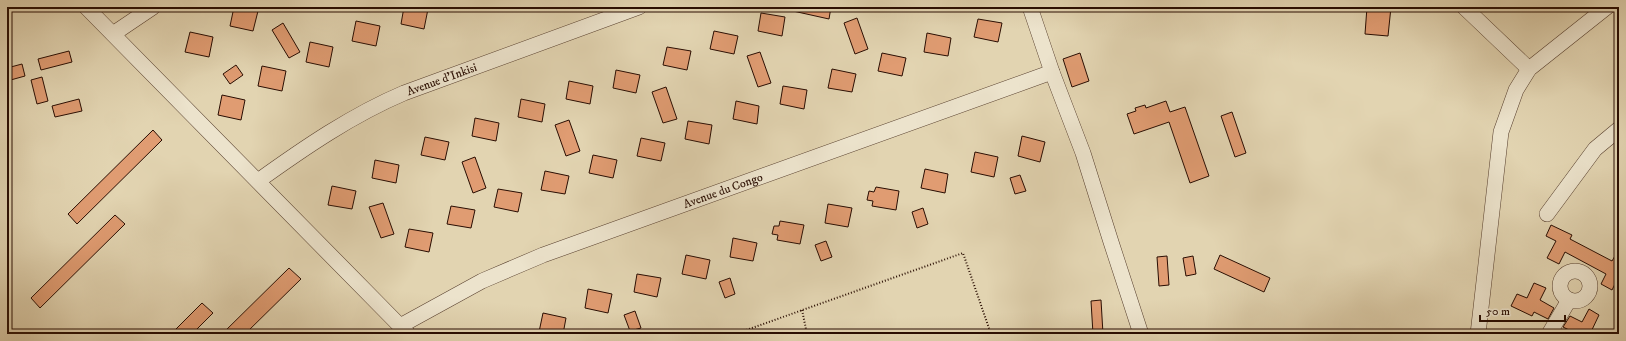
<svg xmlns="http://www.w3.org/2000/svg" width="1626" height="341" viewBox="0 0 1626 341" font-family="'IM FELL DW Pica',serif">
<rect width="100%" height="100%" fill="#e2d4b1"/>
<filter id="stains"><feTurbulence type="fractalNoise" baseFrequency=".005" numOctaves="4"/><feColorMatrix values="0 0 0 0 .2 0 0 0 0 .09 0 0 0 0 .02 0 0 0 .5 -.17"/></filter>
<radialGradient id="worn" r=".72"><stop offset=".6" stop-color="#630" stop-opacity="0"/><stop offset="1" stop-color="#630" stop-opacity=".3"/></radialGradient>
<path fill="#e09c72" stroke="#290d02" d="M 234,7 L 258,11 L 253,31 L 230,26 Z
M 404,7 L 419,7 L 428,9 L 424,29 L 401,24 Z
M 793,7 L 831,7 L 829,19 L 793,11 Z
M 1367,7 L 1391,7 L 1388,36 L 1365,34 Z
M 761,13 L 785,17 L 782,36 L 758,31 Z
M 857,18 L 868,49 L 855,54 L 844,23 Z
M 978,19 L 1002,23 L 998,42 L 974,37 Z
M 356,21 L 380,26 L 376,46 L 352,41 Z
M 283,23 L 300,52 L 289,58 L 272,30 Z
M 714,31 L 738,36 L 734,54 L 710,49 Z
M 190,32 L 213,37 L 209,57 L 185,52 Z
M 927,33 L 951,38 L 948,56 L 924,52 Z
M 310,42 L 333,47 L 329,67 L 306,62 Z
M 667,47 L 691,51 L 687,70 L 663,65 Z
M 69,51 L 72,62 L 41,70 L 38,59 Z
M 760,52 L 771,83 L 758,87 L 747,56 Z
M 882,53 L 906,58 L 902,76 L 878,71 Z
M 1080,53 L 1089,81 L 1072,87 L 1063,59 Z
M 22,64 L 25,76 L 7,81 L 7,68 Z
M 236,65 L 243,75 L 230,84 L 223,74 Z
M 262,66 L 286,71 L 282,91 L 258,86 Z
M 832,69 L 856,74 L 852,92 L 828,88 Z
M 616,70 L 640,75 L 636,93 L 613,88 Z
M 42,77 L 48,101 L 37,104 L 31,80 Z
M 569,81 L 593,86 L 590,104 L 566,99 Z
M 783,86 L 807,90 L 804,109 L 780,104 Z
M 666,87 L 677,119 L 663,123 L 652,92 Z
M 222,95 L 245,100 L 241,120 L 218,115 Z
M 79,99 L 82,111 L 55,117 L 52,106 Z
M 521,99 L 545,104 L 542,122 L 518,117 Z
M 736,101 L 759,106 L 757,124 L 733,119 Z
M 1166,101 L 1170,112 L 1185,107 L 1209,176 L 1190,183 L 1169,122 L 1134,134 L 1127,114 L 1136,111 L 1135,108 L 1145,105 L 1146,108 Z
M 1232,112 L 1246,153 L 1235,157 L 1221,116 Z
M 475,118 L 499,123 L 496,141 L 472,136 Z
M 569,120 L 580,151 L 566,156 L 555,125 Z
M 688,121 L 712,125 L 709,144 L 685,139 Z
M 153,130 L 162,140 L 77,224 L 68,214 Z
M 1022,136 L 1045,142 L 1040,162 L 1018,156 Z
M 425,137 L 449,142 L 445,160 L 421,155 Z
M 641,138 L 665,143 L 661,161 L 637,156 Z
M 975,152 L 998,157 L 994,177 L 971,172 Z
M 593,155 L 617,160 L 613,178 L 589,173 Z
M 475,157 L 486,188 L 473,193 L 462,162 Z
M 375,160 L 399,165 L 396,183 L 372,178 Z
M 925,169 L 948,174 L 945,193 L 921,188 Z
M 545,171 L 569,176 L 565,194 L 541,190 Z
M 1020,175 L 1026,191 L 1015,194 L 1010,178 Z
M 332,186 L 356,191 L 352,209 L 328,205 Z
M 876,187 L 899,191 L 896,210 L 872,206 L 873,201 L 867,200 L 869,191 L 874,192 Z
M 498,189 L 522,193 L 518,212 L 494,207 Z
M 383,203 L 394,234 L 381,238 L 369,207 Z
M 828,204 L 852,208 L 848,227 L 825,223 Z
M 451,206 L 475,210 L 471,228 L 447,224 Z
M 923,208 L 928,224 L 917,228 L 912,212 Z
M 115,215 L 125,224 L 40,308 L 31,298 Z
M 780,221 L 804,225 L 800,244 L 777,240 L 778,235 L 772,234 L 774,226 L 779,226 Z
M 1551,225 L 1572,235 L 1570,239 L 1612,261 L 1619,249 L 1619,276 L 1612,290 L 1601,284 L 1606,274 L 1565,252 L 1559,264 L 1547,258 L 1556,241 L 1546,236 Z
M 409,229 L 433,233 L 429,252 L 405,247 Z
M 733,238 L 757,243 L 753,261 L 730,257 Z
M 826,241 L 832,257 L 821,261 L 815,245 Z
M 686,255 L 710,260 L 706,279 L 682,274 Z
M 1220,255 L 1270,278 L 1264,292 L 1214,269 Z
M 1167,256 L 1169,285 L 1159,286 L 1157,257 Z
M 1193,256 L 1196,274 L 1186,276 L 1183,258 Z
M 289,268 L 301,279 L 245,334 L 222,334 Z
M 637,274 L 661,278 L 657,297 L 634,292 Z
M 730,278 L 735,294 L 725,298 L 719,282 Z
M 1534,283 L 1546,288 L 1540,300 L 1554,308 L 1548,319 L 1534,312 L 1532,316 L 1511,306 L 1517,294 L 1527,298 Z
M 588,289 L 612,294 L 608,313 L 585,308 Z
M 1101,300 L 1103,334 L 1093,334 L 1091,301 Z
M 202,303 L 213,313 L 192,334 L 171,334 Z
M 1589,309 L 1599,315 L 1590,334 L 1577,334 L 1563,327 L 1570,316 L 1582,322 Z
M 635,311 L 641,328 L 630,331 L 624,315 Z
M 543,313 L 566,318 L 563,334 L 539,332 Z"/>
<g fill="none" stroke-linecap="round" stroke-linejoin="round">
<defs>
<g id="minor">
<path d="M 86,7 L 408,334"/>
<path d="M 1030,7 L 1052,72 L 1083,153 L 1111,242 L 1141,334"/>
<path d="M 1464,7 L 1529,69"/>
<path d="M 113,34 L 153,7"/>
<path id="s1" d="M 258,181 C 304,148 352,115 404,93 L 639,7"/>
<path d="M 1547,214 L 1595,149 L 1619,129"/>
<circle cx="1575" cy="286" r="15"/>
<path id="s2" d="M 400,326 L 482,281 L 543,255 L 1052,72"/>
<path d="M 1478,334 L 1501,132 L 1516,90 L 1529,69 L 1607,7"/>
<path d="M 1549,334 L 1569,300"/>
</g>
</defs>
<use href="#minor" stroke="#573f2e" stroke-width="16"/>
<path stroke="#290d02" stroke-width="2" stroke-dasharray="1 2" stroke-linecap="butt" d="M 802,310 L 807,334
M 735,334 L 963,253 L 991,334"/>
<use href="#minor" stroke="#ece3cc" stroke-width="15"/>
</g>
<g text-anchor="middle" dominant-baseline="central" stroke-width="3" stroke-linejoin="round" paint-order="stroke">
<g font-size="12" fill="#290d02" stroke="#ece3cc">
<text stroke="none"><textPath href="#s1" startOffset="211">Avenue d'Inkisi</textPath></text>
<text stroke="none"><textPath href="#s2" startOffset="351">Avenue du Congo</textPath></text>
</g>
</g>
<rect width="1626" height="341" fill="none" stroke="#e2d4b1" stroke-width="24"/>
<rect x="8" y="8" width="1610" height="325" fill="none" stroke="#290d02" stroke-width="2"/>
<rect x="12" y="12" width="1602" height="317" fill="none" stroke="#290d02"/>
<path d="M1480 315v6h85v-6" fill="none" stroke="#290d02" stroke-width="2"/>
<text x="1486" y="315" font-size="12" fill="#290d02" stroke="#ece3cc" stroke-width="3" paint-order="stroke">50 m</text>
<rect width="100%" height="100%" filter="url(#stains)"/>
<rect width="100%" height="100%" fill="url(#worn)"/>
</svg>
